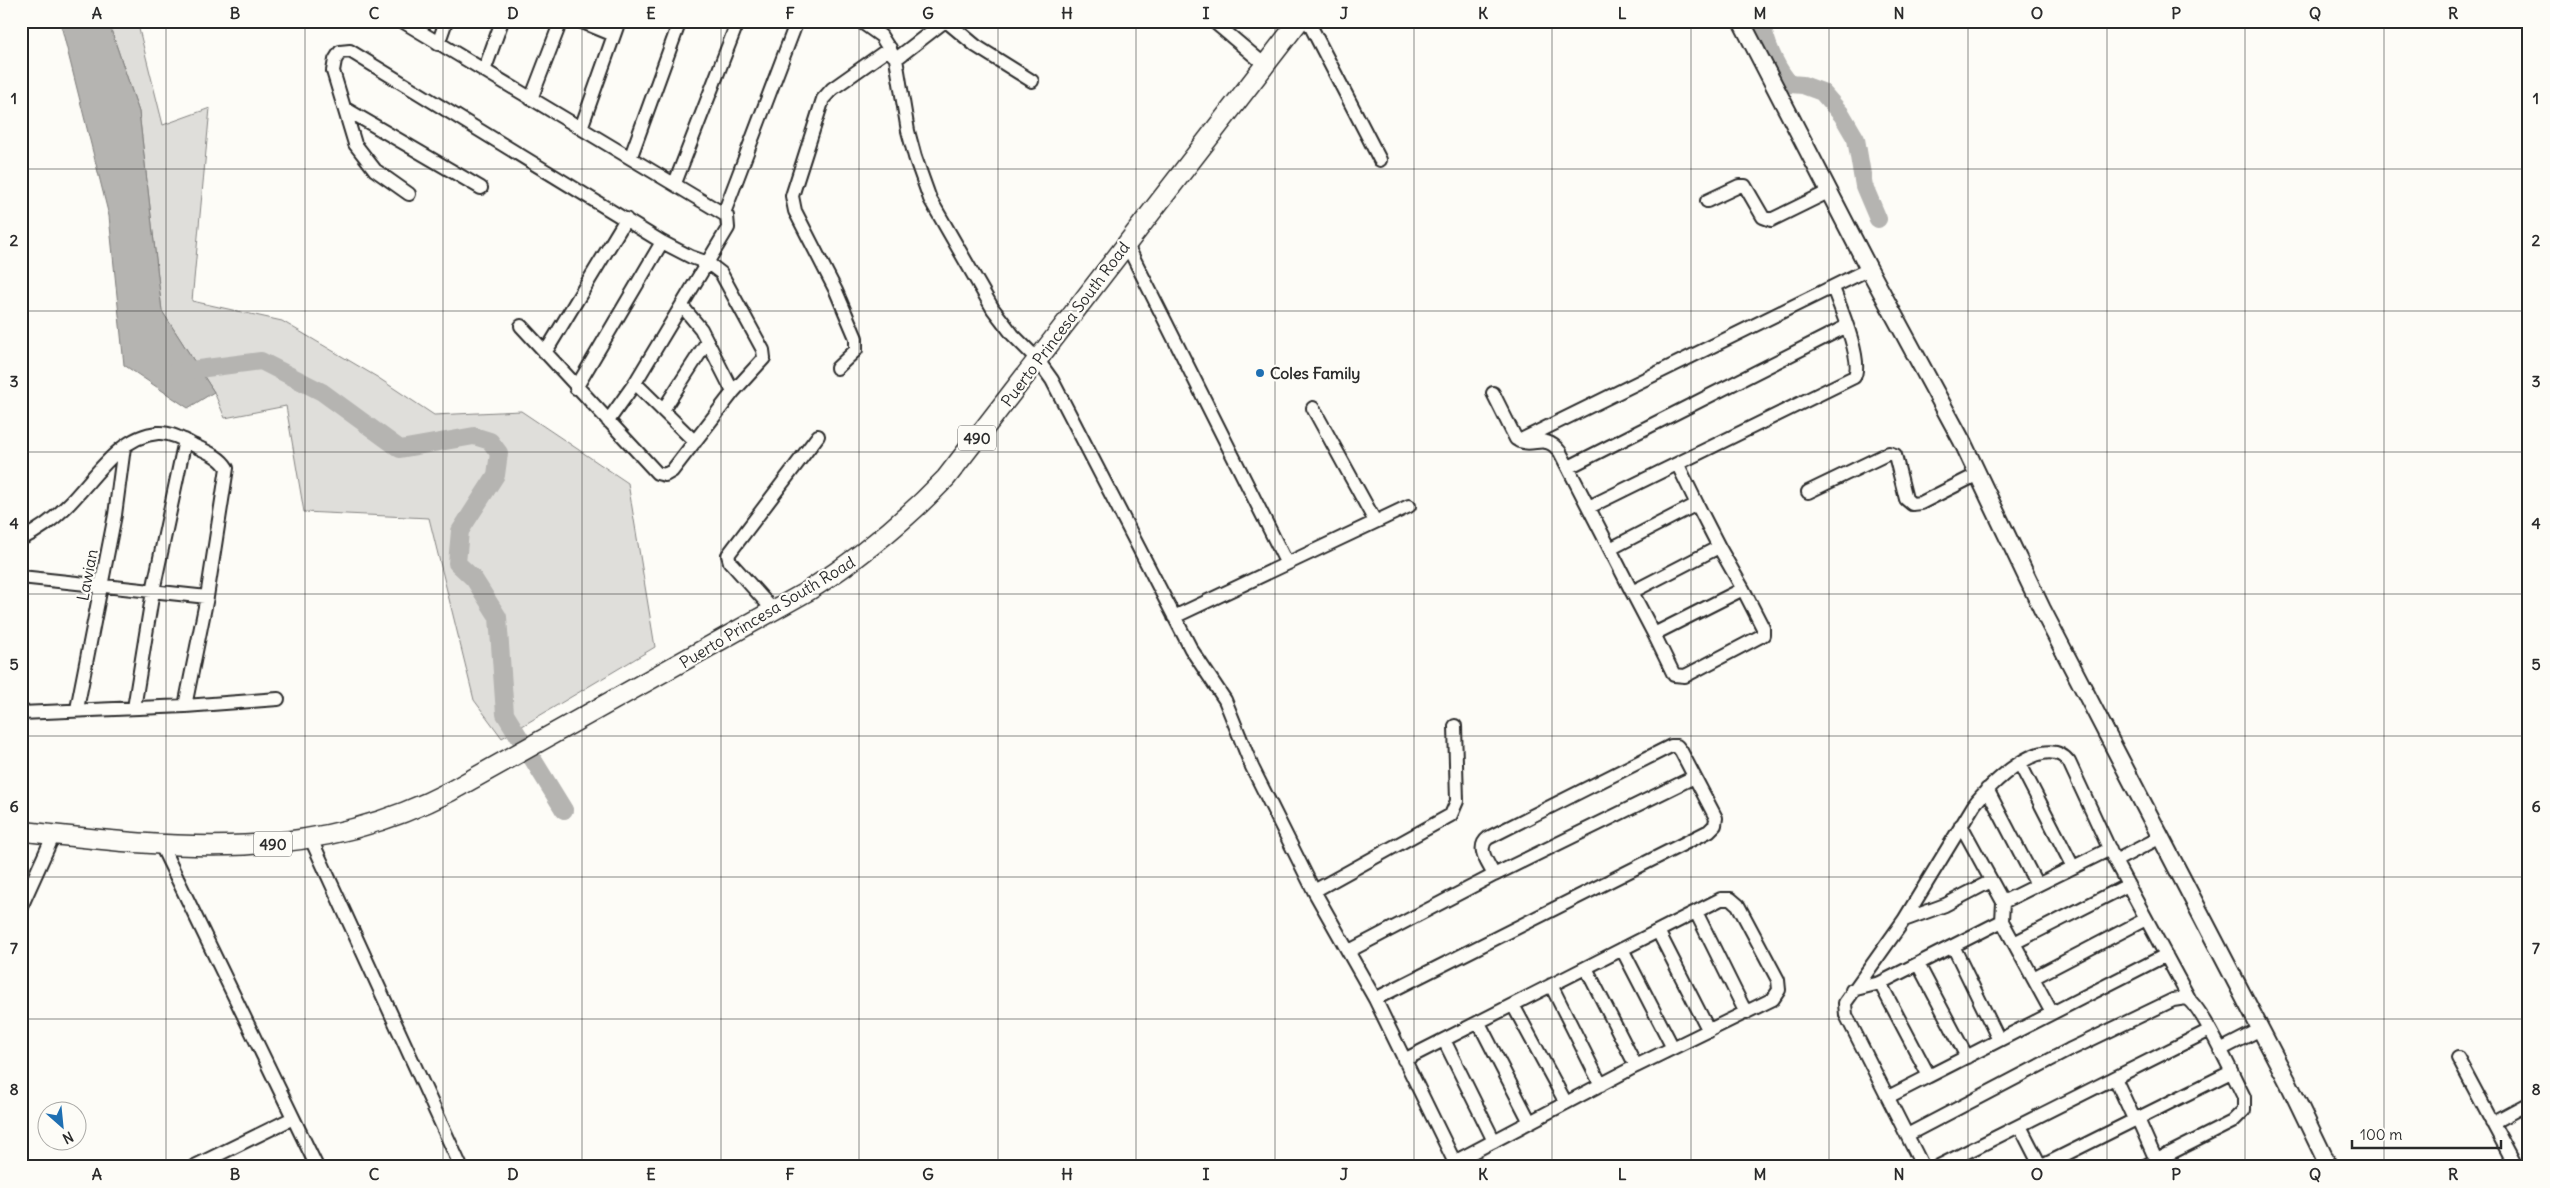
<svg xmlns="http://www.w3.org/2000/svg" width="2550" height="1188" viewBox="0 0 2550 1188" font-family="Delius,sans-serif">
<rect width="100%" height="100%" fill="#fdfcf7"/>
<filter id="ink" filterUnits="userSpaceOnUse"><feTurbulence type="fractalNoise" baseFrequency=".02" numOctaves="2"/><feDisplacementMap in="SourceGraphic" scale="10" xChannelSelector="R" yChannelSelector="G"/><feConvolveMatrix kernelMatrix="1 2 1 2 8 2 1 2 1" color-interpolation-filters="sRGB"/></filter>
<g filter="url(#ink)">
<path fill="#dfdeda" stroke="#858482" d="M 108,21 L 137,21 L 163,125 L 210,108 L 192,301 L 282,321 L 377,377 L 434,415 L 521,411 L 628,483 L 655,647 L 502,738 L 474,700 L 429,518 L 304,512 L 286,406 L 225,418 L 214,392 L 162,311 L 139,112 Z"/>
<path fill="#b5b4b1" stroke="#7e7d7b" d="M 60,21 L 108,21 L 139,112 L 162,311 L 214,392 L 188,408 L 124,365 L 109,216 Z"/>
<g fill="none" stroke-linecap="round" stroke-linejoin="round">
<path stroke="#b5b4b1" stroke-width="18" d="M 1761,21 C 1766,43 1775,67 1790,84 L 1803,85 L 1822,92 L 1842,115 L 1856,139 L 1864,186 L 1878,219
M 175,372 L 261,361 L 322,392 L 400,449 L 474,436 L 490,441 L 499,453 L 496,475 L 460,531 L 457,563 L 474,579 L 498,617 L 505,714 L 564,810"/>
<defs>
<path id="street" d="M 402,21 L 727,216 L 728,228 L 635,383 L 608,421
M 580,21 L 614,35
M 860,21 L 881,36 L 893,55
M 945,21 L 896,59 L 908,131 L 915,157 L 930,199 L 993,309 L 1013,335 L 1037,359 L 1052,380 L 1191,649 L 1225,700 L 1252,767 L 1314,891 L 1375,999 L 1457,1167
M 946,21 L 976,46 L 1032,81
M 1213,21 L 1265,65
M 1308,21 L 1380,160
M 438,44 L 446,21
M 484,71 L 502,21
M 531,99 L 561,21
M 344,108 L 481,188
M 581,128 L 619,21
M 631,156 L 680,21
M 675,183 L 738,21
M 409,194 L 375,170 L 355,144 L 333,71 L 335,60 L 340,52 L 350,51 L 662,242 L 691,257 L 708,263 L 721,273 L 763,350 L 764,358 L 733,392 L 672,471 L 665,475 L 657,473 L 521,326
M 1707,201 L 1739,186 L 1745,186 L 1763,217 L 1771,220 L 1828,192
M 724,213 L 797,21
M 1126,243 L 1286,562
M 682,306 L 701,329 L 733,392
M 545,353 L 626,219
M 837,368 L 856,350 L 856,338 L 836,291 L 795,211 L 792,196 L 823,99 L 832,89 L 890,48
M 635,383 L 695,442
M 576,388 L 662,242
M 1493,393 L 1516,439 C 1533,450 1544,431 1560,452 L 1610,549 L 1697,504 L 1678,465
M 1313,408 L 1375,521
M 663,410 L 707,342
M 1519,441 L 1869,269
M 1569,467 L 1847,326
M 1808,492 L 1889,453 L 1895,455 L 1906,499 L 1912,504 L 1921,503 L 1978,474
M 1589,507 L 1854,377 C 1864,363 1839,304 1833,288
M 21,539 C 38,531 54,519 67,506 C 93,481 118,436 158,433 C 169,432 183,439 193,445 C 205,451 220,456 227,468 L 207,597 L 185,706 L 21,713
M 1610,549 L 1632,592 L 1719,547 L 1697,504
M 21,577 L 207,597
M 1632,592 L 1654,634 L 1743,589 L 1719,547
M 774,611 L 730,562 L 728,555 L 818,436
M 1174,617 L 1409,506
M 1654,634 L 1674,675 L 1685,676 L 1763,635 L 1763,628 L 1743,589
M 185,706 L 278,699
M 134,708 L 153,591 L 185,440
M 77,709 L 115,515 L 124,447
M 2020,764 L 2073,867
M 1987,789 L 2037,885
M 1961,825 L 2003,902
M 311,839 L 461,1167
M 160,843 L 317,1167
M 2115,861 L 2190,1000
M 1314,891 L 1451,815 L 1457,801 L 1455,726
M 21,907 L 54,834
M 1696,912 L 1746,1013
M 1904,920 L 1945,905 L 1991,881
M 2002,921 L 2052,1013
M 1658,931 L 1709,1031
M 2014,943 L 2128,885
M 1953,946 L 1999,1040
M 1622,949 L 1673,1048
M 1349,951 L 1494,875 L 1694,777
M 1918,964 L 1967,1057
M 1586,968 L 1636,1066
M 2033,978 L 2146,919
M 1880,983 L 1929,1076 L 1888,1097
M 1551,985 L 1601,1085
M 1852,990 L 1880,983 L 2002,921 L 2003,902 L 2110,849
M 1375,999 L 1709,831 L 1715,825 L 1716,818 L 1681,751 L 1677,746 L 1671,746 L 1488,838 C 1475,848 1489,864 1494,875
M 1513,1005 L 1566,1103
M 1479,1023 L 1530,1122
M 1444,1040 L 1494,1141
M 2220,1050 L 2261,1029
M 2458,1058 L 2516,1167
M 1404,1060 L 1721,899 L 1731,899 L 1738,905 L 1778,980 L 1779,990 L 1773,999 L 1636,1066 L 1454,1162
M 1929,1076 L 2166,955
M 2115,1078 L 2134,1119
M 2137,1117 L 2156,1160
M 2492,1123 L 2529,1103
M 2020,1126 L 2041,1167
M 1907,1135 L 2069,1050 L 2173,1000 L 2186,998 C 2201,1003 2235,1080 2244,1097 L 2244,1110 L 2232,1122 L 2143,1167
M 193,1167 L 293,1118
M 1923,1167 L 1846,1015 L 1845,1003 L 1904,920 L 1974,805 C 1989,785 2045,730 2069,762 L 2115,861 L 2161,837
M 1937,1167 L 2210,1030
M 2040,1167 L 2231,1072"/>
<path id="secondary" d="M 1741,21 L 1869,269 L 1962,441 L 2042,609 L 2289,1084 L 2329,1167"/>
<path id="primary" d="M 21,831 C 174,848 309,865 451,791 L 808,591 C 861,557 903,523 946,478 L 1299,21"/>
</defs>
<use href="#street" stroke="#2b2b2b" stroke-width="16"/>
<use href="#secondary" stroke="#2b2b2b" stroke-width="20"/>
<use href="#primary" stroke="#2b2b2b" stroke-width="22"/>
<use href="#street" stroke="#fdfcf7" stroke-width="12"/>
<use href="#secondary" stroke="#fdfcf7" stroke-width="16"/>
<use href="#primary" stroke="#fdfcf7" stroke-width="19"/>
</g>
</g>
<path fill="none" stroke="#2b2b2b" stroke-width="1" stroke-opacity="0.55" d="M 166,21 L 166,1167M 305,21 L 305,1167M 443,21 L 443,1167M 582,21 L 582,1167M 721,21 L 721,1167M 859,21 L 859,1167M 998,21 L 998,1167M 1136,21 L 1136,1167M 1275,21 L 1275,1167M 1414,21 L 1414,1167M 1552,21 L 1552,1167M 1691,21 L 1691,1167M 1829,21 L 1829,1167M 1968,21 L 1968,1167M 2107,21 L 2107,1167M 2245,21 L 2245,1167M 2384,21 L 2384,1167M 21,169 L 2529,169M 21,311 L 2529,311M 21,452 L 2529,452M 21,594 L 2529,594M 21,736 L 2529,736M 21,877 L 2529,877M 21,1019 L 2529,1019"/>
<circle fill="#1f6fb2" stroke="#fdfcf7" stroke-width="2" cx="1260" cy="373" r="5"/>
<g text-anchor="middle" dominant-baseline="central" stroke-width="4.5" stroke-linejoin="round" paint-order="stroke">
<g fill="#fdfcf7" stroke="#6a6a68" stroke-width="1">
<rect x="958" y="425.5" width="38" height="25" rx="4"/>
<rect x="254" y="831.5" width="38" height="25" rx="4"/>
</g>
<g font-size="15" font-weight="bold" fill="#2b2b2b">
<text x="977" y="438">490</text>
<text x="273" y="844">490</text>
</g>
<g font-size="16" fill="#2b2b2b" stroke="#fdfcf7">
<text transform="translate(1065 324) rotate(-53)">Puerto Princesa South Road</text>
<text transform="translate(87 575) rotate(-79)">Lawian</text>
<text transform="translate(767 612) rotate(-31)">Puerto Princesa South Road</text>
</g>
<g font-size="16" font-weight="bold" fill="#2b2b2b" stroke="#fdfcf7" text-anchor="start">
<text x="1270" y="373">Coles Family</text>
</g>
</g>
<rect width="2550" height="1188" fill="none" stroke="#fdfcf7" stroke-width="55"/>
<g transform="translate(62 1126) rotate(153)"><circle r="24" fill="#fdfcf7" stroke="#a9a8a5"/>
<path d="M0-4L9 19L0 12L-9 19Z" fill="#1f6fb2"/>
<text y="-8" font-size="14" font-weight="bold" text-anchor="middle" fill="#2b2b2b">N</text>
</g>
<path d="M2352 1140v8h149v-8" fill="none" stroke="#2b2b2b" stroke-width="2.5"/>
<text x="2360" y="1140" font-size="15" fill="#2b2b2b" stroke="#fdfcf7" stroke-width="4" paint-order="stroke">100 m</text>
<rect x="28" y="28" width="2494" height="1132" fill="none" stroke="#2b2b2b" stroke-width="2"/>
<g font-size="16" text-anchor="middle" font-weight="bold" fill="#2b2b2b">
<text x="97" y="19">A</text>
<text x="235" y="19">B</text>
<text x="374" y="19">C</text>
<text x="513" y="19">D</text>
<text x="651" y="19">E</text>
<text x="790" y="19">F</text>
<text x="928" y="19">G</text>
<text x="1067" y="19">H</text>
<text x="1206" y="19">I</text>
<text x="1344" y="19">J</text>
<text x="1483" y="19">K</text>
<text x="1622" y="19">L</text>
<text x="1760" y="19">M</text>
<text x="1899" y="19">N</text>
<text x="2037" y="19">O</text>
<text x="2176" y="19">P</text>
<text x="2315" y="19">Q</text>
<text x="2453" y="19">R</text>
<text x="14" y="104">1</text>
<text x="2536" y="104">1</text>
<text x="14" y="246">2</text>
<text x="2536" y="246">2</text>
<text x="14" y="387">3</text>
<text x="2536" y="387">3</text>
<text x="14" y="529">4</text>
<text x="2536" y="529">4</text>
<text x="14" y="670">5</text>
<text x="2536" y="670">5</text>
<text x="14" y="812">6</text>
<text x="2536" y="812">6</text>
<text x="14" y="954">7</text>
<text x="2536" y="954">7</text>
<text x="14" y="1095">8</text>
<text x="2536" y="1095">8</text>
<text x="97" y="1180">A</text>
<text x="235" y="1180">B</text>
<text x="374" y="1180">C</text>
<text x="513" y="1180">D</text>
<text x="651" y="1180">E</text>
<text x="790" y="1180">F</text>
<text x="928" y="1180">G</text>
<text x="1067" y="1180">H</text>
<text x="1206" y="1180">I</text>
<text x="1344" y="1180">J</text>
<text x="1483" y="1180">K</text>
<text x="1622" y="1180">L</text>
<text x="1760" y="1180">M</text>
<text x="1899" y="1180">N</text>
<text x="2037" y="1180">O</text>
<text x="2176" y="1180">P</text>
<text x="2315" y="1180">Q</text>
<text x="2453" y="1180">R</text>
</g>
</svg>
